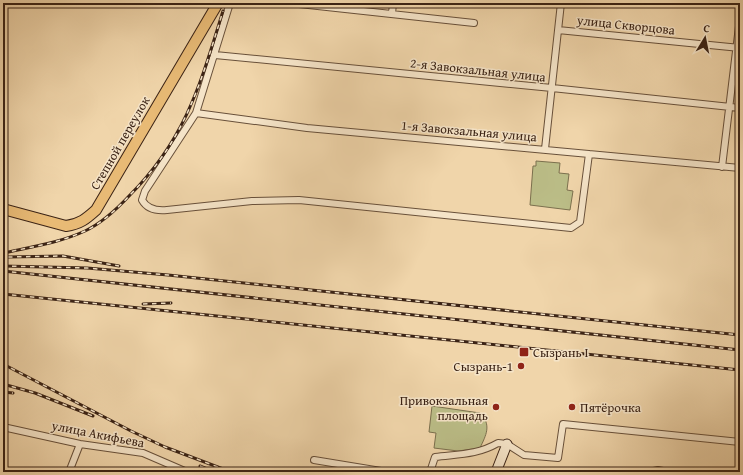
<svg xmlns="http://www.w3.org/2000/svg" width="743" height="475" viewBox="0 0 743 475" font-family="'Gentium Book Plus',serif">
<rect width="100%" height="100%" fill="#f0d5aa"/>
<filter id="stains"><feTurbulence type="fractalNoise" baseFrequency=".005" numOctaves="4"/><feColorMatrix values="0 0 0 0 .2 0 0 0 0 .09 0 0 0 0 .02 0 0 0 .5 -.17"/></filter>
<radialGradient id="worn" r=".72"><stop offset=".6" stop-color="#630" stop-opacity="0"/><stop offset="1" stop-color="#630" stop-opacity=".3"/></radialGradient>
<path fill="#bbbd87" stroke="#7b704e" d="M 536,161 L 560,163 L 559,173 L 569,174 L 567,190 L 573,191 L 570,210 L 530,205 L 533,166 L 536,166 Z
M 432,406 L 480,413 C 492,425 486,435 480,448 L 458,451 L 434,448 L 436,433 L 429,432 Z"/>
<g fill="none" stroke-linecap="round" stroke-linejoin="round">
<defs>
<path id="street" d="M 230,3 L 196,113 L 145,191 L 142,200 C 147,209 157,211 167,210 L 252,201 L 299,200 L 571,228 L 580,222 L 589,154
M 290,3 L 474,23
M 392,14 L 393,3
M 558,30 L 740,48
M 215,55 L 552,88 L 740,108
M 196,113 L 307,128 L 740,168
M 545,149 L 561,3
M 722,167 L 740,18
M 3,427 L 80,444 L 143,453 L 187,472
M 314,460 L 387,472
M 69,472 L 80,444
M 430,472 L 435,457 C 459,454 477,455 498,443 L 507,444 L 524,455 L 558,458 L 563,424 L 740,442
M 649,472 L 658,470 L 668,472"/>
<path id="secondary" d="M 496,472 L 507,444"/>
<path id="primary" d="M 3,209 L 66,226 C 80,224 86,219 96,210 L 218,3"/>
</defs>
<use href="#street" stroke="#68503a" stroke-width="8"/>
<use href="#secondary" stroke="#3b2315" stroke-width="11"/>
<use href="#primary" stroke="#3b2315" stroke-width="12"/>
<use href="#street" stroke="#f5e4c8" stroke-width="6"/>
<use href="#secondary" stroke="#f5e4c8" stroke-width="9"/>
<use href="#primary" stroke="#e8ba75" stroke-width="10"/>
<defs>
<path id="rail" d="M 3,253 C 31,247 59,243 85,231 C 102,223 117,209 130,195 C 186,138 200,85 223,11
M 8,257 L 63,256 L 119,266
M 3,266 L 87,268 L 168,275 L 740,335
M 3,271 L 740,350
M 3,294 L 740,370
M 143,304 L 171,303
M 3,364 L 131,431 L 165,447 L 231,472
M 3,384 L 35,393 L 93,416
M 3,392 L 13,393
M 200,466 L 214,472"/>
</defs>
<use href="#rail" stroke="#3b2315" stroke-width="3"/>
<use href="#rail" stroke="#f5e4c8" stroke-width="1.5" stroke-dasharray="4.5" stroke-linecap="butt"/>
</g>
<g fill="#8f2418" stroke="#f5e4c8" stroke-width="1.5">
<rect x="519" y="347" width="10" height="10" rx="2"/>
<circle cx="521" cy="366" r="4"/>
<circle cx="496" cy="407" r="4"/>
<circle cx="572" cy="407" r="4"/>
</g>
<g text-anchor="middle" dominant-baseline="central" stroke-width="3" stroke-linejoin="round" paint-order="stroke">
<g font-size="13" fill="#3b2315" stroke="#f5e4c8">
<text transform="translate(626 25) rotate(6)">улица Скворцова</text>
<text transform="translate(478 70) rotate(6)">2-я Завокзальная улица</text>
<text transform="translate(469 131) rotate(5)">1-я Завокзальная улица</text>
<text transform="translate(120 143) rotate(-60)">Степной переулок</text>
<text transform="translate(98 434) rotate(11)">улица Акифьева</text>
</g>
<g font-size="13" fill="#3b2315" stroke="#f5e4c8" text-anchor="start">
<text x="533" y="352">Сызрань I</text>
<text x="513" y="366" text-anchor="end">Сызрань-1</text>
<text x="488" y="400" text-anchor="end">Привокзальная<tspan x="488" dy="15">площадь</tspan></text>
<text x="580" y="407">Пятёрочка</text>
</g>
</g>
<rect width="743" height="475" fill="none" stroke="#f0d5aa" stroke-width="16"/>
<rect x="4" y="4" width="735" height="467" fill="none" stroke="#3b2315" stroke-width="2"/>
<rect x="8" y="8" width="727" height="459" fill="none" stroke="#3b2315"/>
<g transform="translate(705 38) rotate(10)" stroke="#f5e4c8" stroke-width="3" paint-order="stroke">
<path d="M0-3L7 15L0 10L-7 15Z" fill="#3b2315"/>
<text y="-6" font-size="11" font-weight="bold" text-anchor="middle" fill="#3b2315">С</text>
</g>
<rect width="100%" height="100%" filter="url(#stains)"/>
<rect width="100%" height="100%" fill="url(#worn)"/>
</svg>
